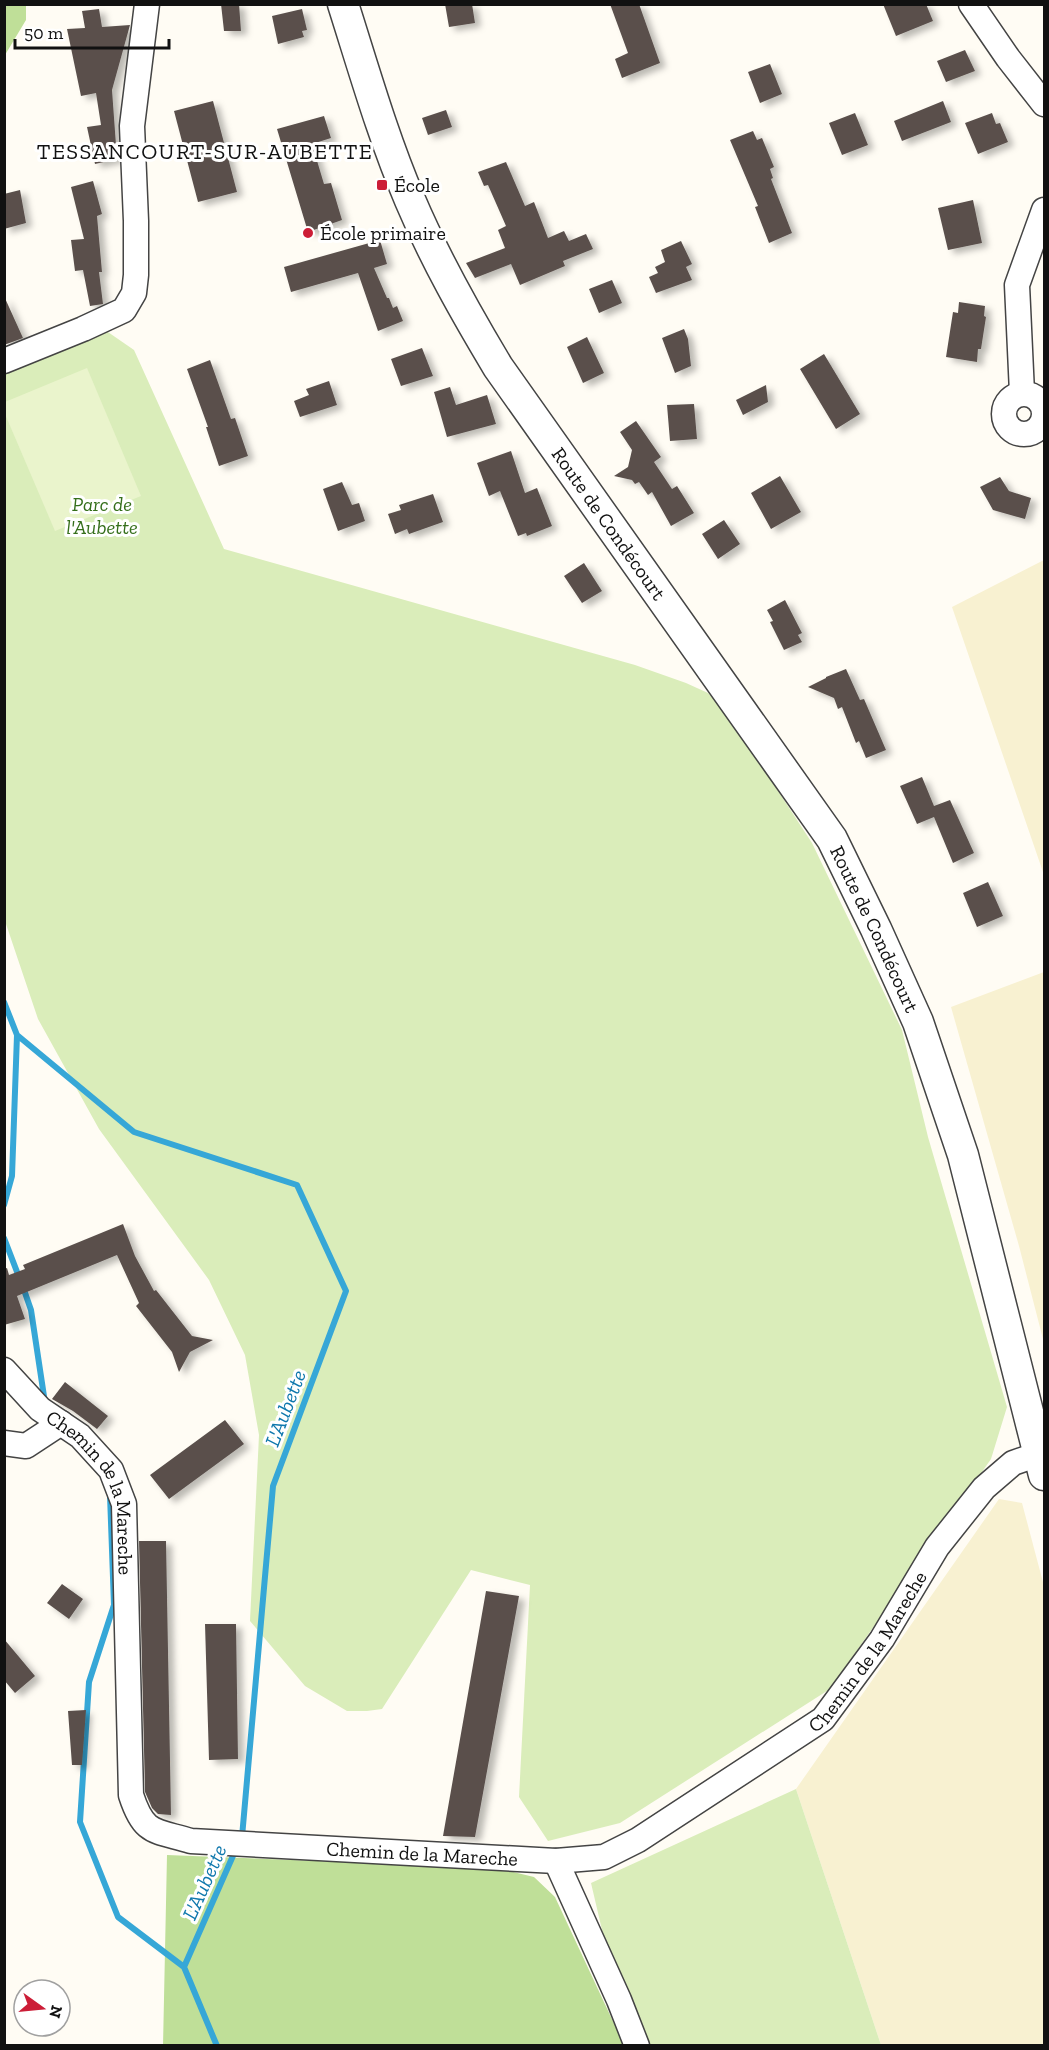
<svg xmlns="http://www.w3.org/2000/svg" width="1049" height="2050" viewBox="0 0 1049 2050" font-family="'Zilla Slab',serif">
<defs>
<filter id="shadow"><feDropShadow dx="6" dy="4" stdDeviation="3" flood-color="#0004"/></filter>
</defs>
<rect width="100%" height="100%" fill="#fffcf4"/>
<path fill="#f8f1d1" d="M 1044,560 L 1044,875 L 952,607 Z
M 1044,972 L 1044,1343 L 1019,1246 L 951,1007 Z
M 999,1499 L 1022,1503 L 1044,1586 L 1044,2045 L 881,2045 L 796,1789 Z"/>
<path fill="#daedba" d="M 105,330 L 134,350 L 224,549 L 635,665 L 686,683 L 708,693 L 730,717 L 812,843 L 902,1030 L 928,1137 L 1007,1407 L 991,1459 L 830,1689 L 620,1823 L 548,1841 L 519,1797 L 530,1585 L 471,1570 L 382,1709 L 367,1711 L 347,1711 L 305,1686 L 250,1621 L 259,1435 L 245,1355 L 209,1280 L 99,1129 L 38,1019 L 5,921 L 4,373 Z
M 796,1789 L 881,2045 L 629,2045 L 591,1883 Z"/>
<path fill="#bfdf98" d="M 5,4 L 26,5 L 26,20 L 5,55 Z
M 167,1855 L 496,1868 L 534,1877 L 555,1897 L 624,2045 L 163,2046 Z"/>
<path fill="#eaf4cc" d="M 87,368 L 141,496 L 55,531 L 5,414 L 5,402 Z"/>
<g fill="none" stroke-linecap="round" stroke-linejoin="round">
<path stroke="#36a7d7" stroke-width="6" d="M 4,1002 L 17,1035 L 12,1176 L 4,1205
M 17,1035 L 134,1132 L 297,1185 L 346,1291 L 273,1486 L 242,1837
M 4,1238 L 19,1277
M 23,1287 L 31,1310 L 45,1403
M 110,1495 L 114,1605 L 89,1682 L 80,1822 L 118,1917 L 184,1967 L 217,2046
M 184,1967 L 236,1849"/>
</g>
<path fill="#5a504c" filter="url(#shadow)" d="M 221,4 L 239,4 L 241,31 L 224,31 Z
M 445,4 L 472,4 L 475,23 L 449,27 Z
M 610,4 L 639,4 L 660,63 L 622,78 L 615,59 L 628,53 Z
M 883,4 L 926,4 L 933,21 L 896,36 Z
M 99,9 L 102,27 L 130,25 L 112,90 L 117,159 L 95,164 L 87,127 L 101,125 L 96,93 L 81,96 L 67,29 L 85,28 L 82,11 Z
M 302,9 L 307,30 L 302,31 L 304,37 L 278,44 L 272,16 Z
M 965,50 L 975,71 L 946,82 L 937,61 Z
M 770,64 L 782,94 L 760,103 L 748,72 Z
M 213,101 L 237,192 L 198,202 L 174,111 Z
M 943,101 L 951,122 L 902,141 L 894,121 Z
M 446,110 L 452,127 L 428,135 L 422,118 Z
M 855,113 L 868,145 L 842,155 L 829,123 Z
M 992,113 L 996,124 L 1000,123 L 1008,142 L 978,154 L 965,123 Z
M 324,116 L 331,138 L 312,144 L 324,184 L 331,183 L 342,220 L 308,232 L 277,129 Z
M 753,131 L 757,140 L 762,138 L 774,167 L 770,169 L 773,178 L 771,179 L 792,233 L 769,243 L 755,207 L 758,206 L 730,140 Z
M 506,162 L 525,206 L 534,202 L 548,238 L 564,231 L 569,241 L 586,234 L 593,249 L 563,261 L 565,266 L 520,285 L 511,264 L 475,278 L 466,263 L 505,248 L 498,230 L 506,226 L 488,185 L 484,186 L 478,172 Z
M 93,181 L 102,214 L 97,216 L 102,272 L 99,272 L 103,304 L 90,306 L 83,270 L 75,271 L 71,240 L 84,239 L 71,187 Z
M 20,190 L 26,223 L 4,229 L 4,194 Z
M 973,200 L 982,243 L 948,250 L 938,208 Z
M 380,240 L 387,264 L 374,268 L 387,298 L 389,298 L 393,308 L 397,306 L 403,321 L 378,331 L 358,273 L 291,292 L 284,267 Z
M 681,241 L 692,264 L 686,267 L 692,280 L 656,293 L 649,277 L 658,273 L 655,267 L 665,262 L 661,250 Z
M 612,280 L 622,303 L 599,313 L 589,289 Z
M 4,296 L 23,338 L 4,345 Z
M 959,302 L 985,306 L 984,316 L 986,317 L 981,349 L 978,349 L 977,362 L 946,357 L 953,312 L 958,313 Z
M 684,329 L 688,339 L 691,366 L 675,373 L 662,338 Z
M 587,337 L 604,373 L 583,383 L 567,347 Z
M 422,348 L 433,376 L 401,386 L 391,359 Z
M 824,354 L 860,414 L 836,429 L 800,369 Z
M 210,360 L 231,419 L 235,418 L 248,456 L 219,466 L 206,427 L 208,427 L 187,369 Z
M 329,381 L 337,405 L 300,417 L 294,401 L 309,395 L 306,389 Z
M 766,385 L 768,402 L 743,415 L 736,400 Z
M 450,387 L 456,405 L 487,395 L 496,424 L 447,437 L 434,392 Z
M 694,404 L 697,439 L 670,441 L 667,405 Z
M 636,421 L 661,457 L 654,462 L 672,489 L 677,486 L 694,513 L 671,526 L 652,492 L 648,495 L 639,482 L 635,484 L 632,480 L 614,476 L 628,467 L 632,450 L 620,432 Z
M 511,451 L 525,493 L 537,488 L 552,526 L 527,536 L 526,533 L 518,536 L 500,491 L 489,496 L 477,463 Z
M 780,476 L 801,512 L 771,529 L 751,493 Z
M 1000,477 L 1009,491 L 1031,498 L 1025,519 L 993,510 L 980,487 Z
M 342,482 L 352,505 L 359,503 L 365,521 L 338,531 L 323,489 Z
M 433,494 L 443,522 L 409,534 L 407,529 L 395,534 L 388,514 L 401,510 L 399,505 Z
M 724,520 L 740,544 L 718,559 L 702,534 Z
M 584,563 L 602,591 L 582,603 L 564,576 Z
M 785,600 L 802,633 L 798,635 L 802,642 L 784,650 L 770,622 L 773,621 L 767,610 Z
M 846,669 L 860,700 L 864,699 L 886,750 L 866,758 L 859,741 L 856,743 L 842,707 L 838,709 L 834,698 L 808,687 L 826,678 L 826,677 Z
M 922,777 L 934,806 L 950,800 L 974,853 L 953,863 L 934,817 L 917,824 L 900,786 Z
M 988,882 L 1003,916 L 977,927 L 963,893 Z
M 123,1224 L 135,1256 L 154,1291 L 156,1290 L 192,1336 L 213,1340 L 190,1352 L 179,1372 L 172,1352 L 136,1306 L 139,1303 L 117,1255 L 17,1296 L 25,1319 L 4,1325 L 4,1269 L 7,1268 L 9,1275 L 25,1269 L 23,1265 Z
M 65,1382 L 108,1416 L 97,1429 L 73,1411 L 52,1399 Z
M 225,1420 L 244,1444 L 169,1499 L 150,1475 Z
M 139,1541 L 166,1541 L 171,1815 L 158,1814 L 152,1808 L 145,1792 Z
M 62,1584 L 83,1599 L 69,1619 L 47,1603 Z
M 486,1591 L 519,1596 L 475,1837 L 443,1836 Z
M 205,1624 L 236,1624 L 238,1759 L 209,1760 Z
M 4,1639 L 35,1676 L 15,1693 L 4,1680 Z
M 86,1710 L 82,1765 L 72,1765 L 68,1711 Z"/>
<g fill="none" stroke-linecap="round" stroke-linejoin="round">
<defs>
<g id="minor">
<path d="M 971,4 L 1008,58 L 1044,104"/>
<path d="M 4,361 L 83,329 L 124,310 L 134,293 L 136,275 L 136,221 L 132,126 L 147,4"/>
<path d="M 1022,393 L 1017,285 L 1044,210"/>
<circle cx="1024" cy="414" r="20"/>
<path id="s1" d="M 4,1370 L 40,1409 L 80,1436 L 111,1470 L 124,1504 L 131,1795 C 144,1835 154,1830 191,1841 L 556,1861 L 604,1857 L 638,1840 L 823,1719 L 882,1639 L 937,1547 L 984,1488 L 1013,1463 L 1039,1454"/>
<path d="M 4,1443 L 26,1446 L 61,1423"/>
<path d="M 556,1861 L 619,2000 L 637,2046"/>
</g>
<g id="tertiary">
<path id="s2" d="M 343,4 C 364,70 383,137 410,200 C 435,259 465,312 498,367 L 832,839 L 876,929 L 918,1022 L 963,1155 L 1044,1475"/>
</g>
</defs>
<use href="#minor" stroke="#444" stroke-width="27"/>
<use href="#tertiary" stroke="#444" stroke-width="33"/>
<use href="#minor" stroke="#fff" stroke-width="24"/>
<use href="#tertiary" stroke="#fff" stroke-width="30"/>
</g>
<g fill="#cc1d37" stroke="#fff" stroke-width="2">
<rect x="376" y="179" width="12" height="12" rx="3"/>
<circle cx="308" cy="233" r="6"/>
</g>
<g text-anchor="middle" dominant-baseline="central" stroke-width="6" stroke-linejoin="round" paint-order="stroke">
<g font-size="20" fill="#111" stroke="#fff" text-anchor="start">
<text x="394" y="185">École</text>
<text x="320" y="233">École primaire</text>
</g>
<g font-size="20" font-style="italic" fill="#356f1b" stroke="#fff">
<text x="102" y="504">Parc de<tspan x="102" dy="23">l'Aubette</tspan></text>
</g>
<g font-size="20" fill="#111" stroke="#fff">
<text stroke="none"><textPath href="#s2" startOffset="588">Route de Condécourt</textPath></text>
<text stroke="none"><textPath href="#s2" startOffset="1074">Route de Condécourt</textPath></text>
<text stroke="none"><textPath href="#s1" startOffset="159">Chemin de la Mareche</textPath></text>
<text stroke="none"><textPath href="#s1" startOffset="1310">Chemin de la Mareche</textPath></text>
<text stroke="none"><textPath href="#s1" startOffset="788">Chemin de la Mareche</textPath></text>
</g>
<g font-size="21" font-style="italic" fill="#0f78ad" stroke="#fff">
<text transform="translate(285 1408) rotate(-69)">L'Aubette</text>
<text transform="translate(204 1882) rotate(-66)">L'Aubette</text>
</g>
<g font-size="22" letter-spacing="1.5" fill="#111" stroke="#fff">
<text x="205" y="151">TESSANCOURT-SUR-AUBETTE</text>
</g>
</g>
<rect width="1049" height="2050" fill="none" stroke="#111111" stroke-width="12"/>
<g transform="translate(42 2008) rotate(105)"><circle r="28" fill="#ffffff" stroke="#a0a0a0" stroke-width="1.5"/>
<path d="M0-4.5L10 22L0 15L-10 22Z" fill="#cc1d37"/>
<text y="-9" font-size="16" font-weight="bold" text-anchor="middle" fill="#111111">N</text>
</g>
<path d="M15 39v9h154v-9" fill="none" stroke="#111111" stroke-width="3"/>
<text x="24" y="39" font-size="18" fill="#111111" stroke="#ffffff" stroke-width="4.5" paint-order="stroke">50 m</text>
</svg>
